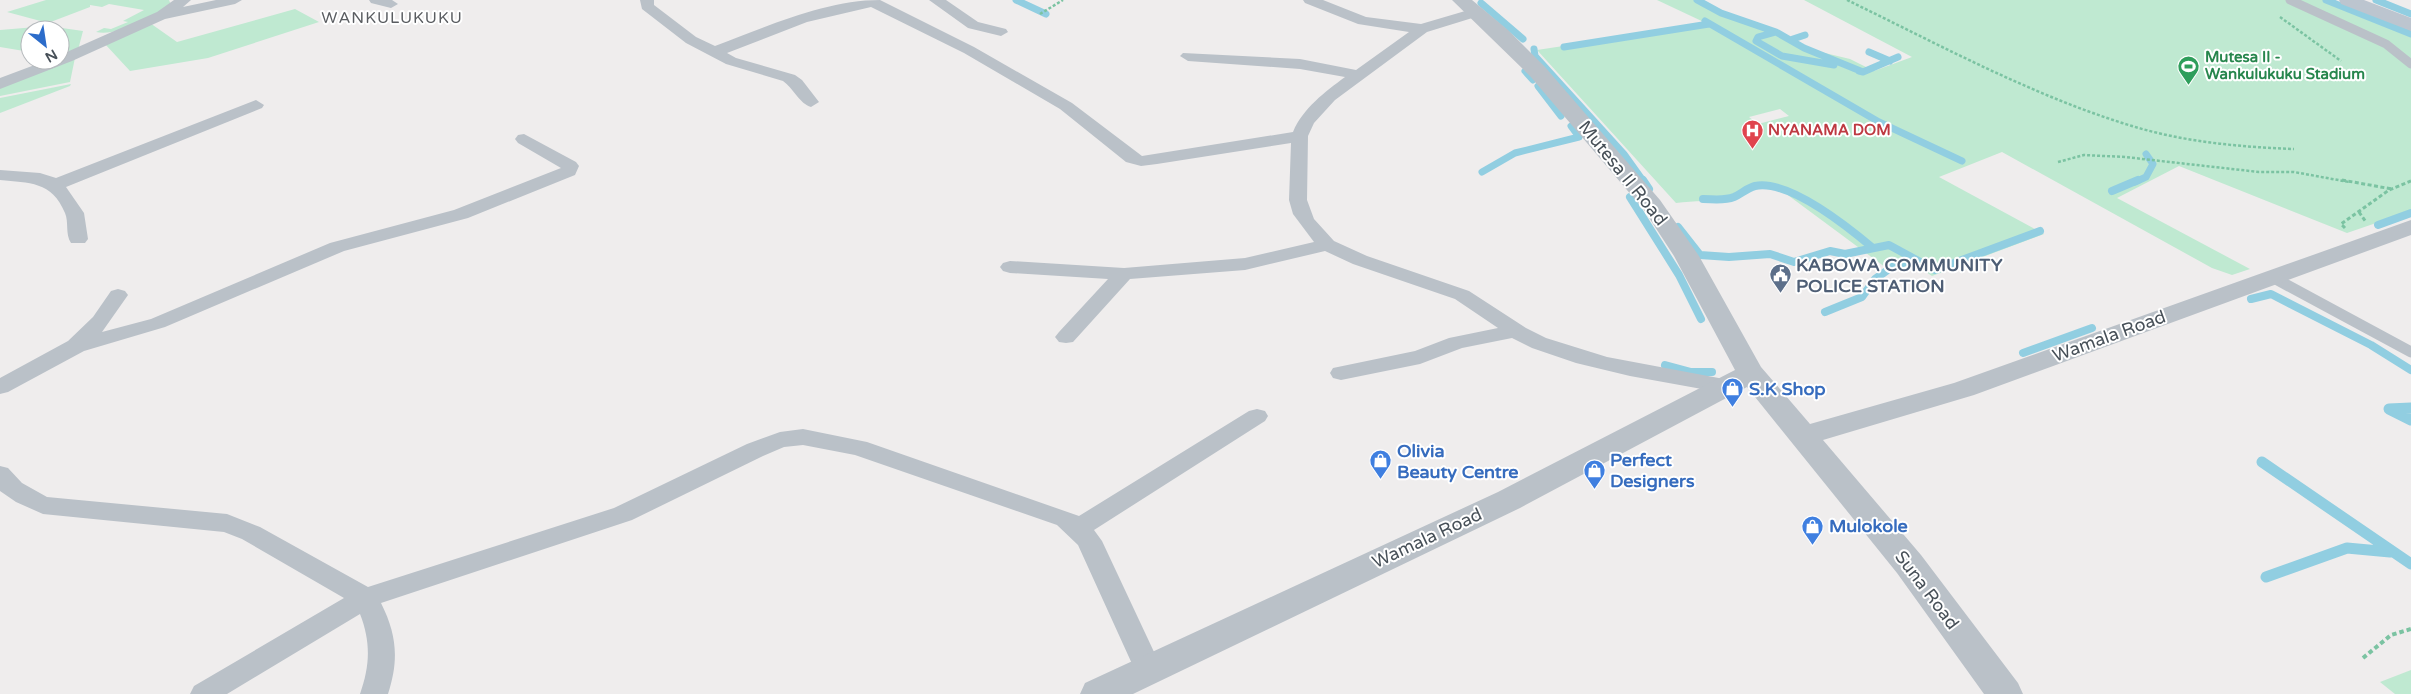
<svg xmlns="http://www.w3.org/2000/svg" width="2411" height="694" viewBox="0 0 2411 694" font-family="'Varela Round',sans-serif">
<rect width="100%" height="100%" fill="#efeded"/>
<path fill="#bfe9d1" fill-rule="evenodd" d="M 46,0 L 169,0 L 171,5 C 151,15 119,37 96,32 L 104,28 L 111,29 L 128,22 L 123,21 L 144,10 L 109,4 L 102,7 L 90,5 L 90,7 L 48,23 L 7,12 Z
M 1657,0 L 1697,0 L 1721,13 L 1776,32 L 1804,48 L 1850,59 L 1874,71 L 1912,57 L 1804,0 L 2323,0 L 2411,37 L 2411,211 L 2347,233 L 2179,166 L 2117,198 L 2250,269 L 2232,275 L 2212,268 L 2002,152 L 1939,177 L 2044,234 L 1932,276 L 1909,261 L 1889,270 L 1781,190 C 1748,178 1754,194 1730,198 C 1713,201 1694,201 1676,203 L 1537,50 L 1708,24 ZM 1780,109 L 1789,116 L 1758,124 L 1749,117 Z
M 295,9 L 319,22 L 208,58 L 130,71 L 105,44 L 150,23 L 177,42 Z
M 48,26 L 83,31 L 78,50 L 60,57 L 60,30 L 30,30 L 30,52 L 0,47 L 0,30 Z
M 76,53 L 70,82 L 0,96 L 0,82 Z
M 71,84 L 70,86 L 0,113 L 0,98 Z
M 2411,670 L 2411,694 L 2395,694 L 2380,682 Z"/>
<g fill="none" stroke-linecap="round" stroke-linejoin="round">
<path stroke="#91cee1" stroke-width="7" d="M 1016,0 L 1046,14
M 1697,0 L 1721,13 L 1776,32 L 1804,48 L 1863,72
M 2326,0 L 2411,34
M 2376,0 L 2411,14
M 1481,3 L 1523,39
M 1705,21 L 1879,122 L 1962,161
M 1776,32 L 1758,37 L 1756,41 L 1782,56 L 1834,65
M 1790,40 L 1805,35
M 1564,47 L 1709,24
M 1534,49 L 1535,56 L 1624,154 L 1644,182
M 1869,52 L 1890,61
M 1525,71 L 1533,80
M 1859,71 L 1863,72 L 1898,57
M 1538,86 L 1561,116
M 1482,172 L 1515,153 L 1579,137 L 1571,126
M 2135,182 L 2146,177 L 2153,164 L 2146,154"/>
<path stroke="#91cee1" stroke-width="8" d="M 1643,180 L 1649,189
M 2112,191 L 2138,180
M 1630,197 L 1679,275 L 1701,319
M 1703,199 C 1713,199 1724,201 1734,197 C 1741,194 1747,188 1755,186 C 1789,179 1848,227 1873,248
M 2378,225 L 2411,213
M 1678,227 L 1700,255 L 1729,257 L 1770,254 L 1794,262 L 1830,251 L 1845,254 L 1889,245 L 1935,270 L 2040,231
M 2251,299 L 2271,294 L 2371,345 L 2411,370
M 1825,312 L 1862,297 L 1875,279 L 1892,267 L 1914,259
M 2023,353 L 2092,328
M 1665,365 L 1691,372 L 1712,372
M 2389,409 L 2411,408"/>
<path stroke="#91cee1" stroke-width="11" d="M 2411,408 L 2389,409 L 2411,420
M 2262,462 L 2411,564
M 2266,577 L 2347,548 L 2390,552"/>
<path stroke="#7bc3a2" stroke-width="2.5" stroke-dasharray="3 2" stroke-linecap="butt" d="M 1847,0 C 1940,45 2033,96 2132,126 C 2184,142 2240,147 2294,149
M 1040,14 L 1063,0
M 2280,17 L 2341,61
M 2058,162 L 2084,155 L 2125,157 L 2259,172 L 2294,172 L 2349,182"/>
<path stroke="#7bc3a2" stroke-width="3" stroke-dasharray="4 2.5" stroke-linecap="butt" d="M 2342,180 L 2392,189
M 2359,212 L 2366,222
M 2345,228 L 2341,224 L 2389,190 L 2411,181"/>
<path stroke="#7bc3a2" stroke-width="4" stroke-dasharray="4.5 3" stroke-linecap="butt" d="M 2363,658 L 2391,635 L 2411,629"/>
<path stroke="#bac1c8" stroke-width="9" d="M 2290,0 L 2386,44 L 2411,64"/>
<path stroke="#bac1c8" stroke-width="11" d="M 2272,277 L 2411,352"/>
<path fill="#bac1c8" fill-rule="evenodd" d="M 174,0 L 191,0 L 183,7 L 216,0 L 242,0 L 235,4 L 165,19 L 72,61 L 0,89 L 0,78 L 48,60 L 60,60 L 60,55 L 157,12 Z
M 369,0 L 392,0 L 398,4 L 391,8 L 371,3 Z
M 640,0 L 654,0 L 654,5 L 696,37 L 715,46 C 766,27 825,0 880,0 L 974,47 L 1072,103 L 1142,156 L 1293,132 C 1303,108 1325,92 1345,77 L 1300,69 L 1188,61 L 1180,56 L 1183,53 L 1300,59 L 1356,70 L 1409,32 L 1358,24 L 1305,3 L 1303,0 L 1323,0 L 1366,17 L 1421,24 L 1472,9 L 1482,9 L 1484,12 L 1482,15 L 1427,32 L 1335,100 L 1314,123 L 1308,136 L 1307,200 L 1314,219 L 1334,241 L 1367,256 L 1469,291 L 1526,328 L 1546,338 L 1607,357 L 1724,379 L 1732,381 L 1735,386 L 1732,391 L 1724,393 L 1630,376 L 1576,363 L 1532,348 L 1512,338 L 1462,348 L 1420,364 L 1341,380 L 1333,378 L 1330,373 L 1333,368 L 1415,351 L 1449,338 L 1498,328 L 1455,299 L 1353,264 L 1325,251 L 1245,270 L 1130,279 L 1073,342 L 1066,343 L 1059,342 L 1055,337 L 1059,332 L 1108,279 L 1010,273 L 1003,271 L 1000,267 L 1003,263 L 1010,261 L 1124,268 L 1245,258 L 1314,242 L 1293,214 L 1289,200 L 1291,143 L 1157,164 L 1141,166 L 1126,162 L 1060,109 L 964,53 L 871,7 L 807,22 L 727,53 L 736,58 L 795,75 L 802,80 L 819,102 L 811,107 C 800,104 793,88 783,81 L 726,64 L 686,43 L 642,9 Z
M 929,0 L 946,0 L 978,22 L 1006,29 L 1008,32 L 1001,36 L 968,28 Z
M 256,100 L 264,105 L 262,108 L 66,187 L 84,213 L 88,239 L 85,243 L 71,243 C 65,234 69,222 65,213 C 52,181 29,183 0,180 L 0,170 L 40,173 L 56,178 Z
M 524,134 L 576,162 L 579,166 L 575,175 L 468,218 L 344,251 L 165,327 L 84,351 L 8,392 L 0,394 L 0,378 L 68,341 L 93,317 L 111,291 L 118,289 L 125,291 L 128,295 L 102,332 L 151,319 L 330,243 L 454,210 L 561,168 L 518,143 L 515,139 L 518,135 Z
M 1257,409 L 1265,411 L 1268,416 L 1265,421 L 1094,530 L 1102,541 L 1162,669 L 1158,677 L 1148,680 L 1138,677 L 1078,545 L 1057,525 L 855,455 L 803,445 L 784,447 L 763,456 L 632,520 L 381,603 C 397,635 399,660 388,694 L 360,694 C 370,666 371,642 360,614 L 227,694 L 190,694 L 194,686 L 344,598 L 242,539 L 224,532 L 43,514 L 16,502 L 0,491 L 0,466 L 8,468 L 22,483 L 47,497 L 227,514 L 260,527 L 368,587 L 614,508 L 747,444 L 780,432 L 803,429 L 867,442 L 1079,516 L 1249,411 Z"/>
<path fill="#bac1c8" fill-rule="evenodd" d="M 1452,0 L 1472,0 L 1508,30 L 1545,67 L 1660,200 L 1699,256 L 1761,367 L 1810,424 L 1954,383 L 2411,220 L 2411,235 L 1974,395 L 1823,440 L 1921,555 L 2018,683 L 2023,694 L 1984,694 L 1897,573 L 1747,387 L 1520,508 L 1133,694 L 1080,694 L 1085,683 L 1498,492 L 1735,370 L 1674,256 L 1644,210 L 1530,76 Z"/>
<path fill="#bcc5cf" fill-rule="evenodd" d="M 2339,0 L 2364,0 L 2411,18 L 2411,31 L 2341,4 Z"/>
</g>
<defs>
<symbol id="stadium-pin" viewBox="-11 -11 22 30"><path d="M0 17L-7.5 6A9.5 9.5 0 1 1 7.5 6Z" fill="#2e9e5b" stroke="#fff"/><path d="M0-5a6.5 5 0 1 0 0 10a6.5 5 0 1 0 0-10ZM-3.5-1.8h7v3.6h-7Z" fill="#fff"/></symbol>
<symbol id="hospital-pin" viewBox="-11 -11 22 30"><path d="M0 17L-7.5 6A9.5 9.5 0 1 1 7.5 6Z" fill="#e0444e" stroke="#fff"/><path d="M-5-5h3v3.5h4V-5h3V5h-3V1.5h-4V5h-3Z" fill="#fff"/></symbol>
<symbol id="civic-pin" viewBox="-11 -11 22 30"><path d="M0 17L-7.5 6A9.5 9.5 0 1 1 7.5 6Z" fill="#5c6f8a" stroke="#fff"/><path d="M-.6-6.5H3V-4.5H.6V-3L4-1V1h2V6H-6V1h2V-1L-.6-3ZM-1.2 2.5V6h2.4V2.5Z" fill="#fff"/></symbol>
<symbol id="shop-pin" viewBox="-11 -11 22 30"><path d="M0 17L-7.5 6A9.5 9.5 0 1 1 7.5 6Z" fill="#3f7fe0" stroke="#fff"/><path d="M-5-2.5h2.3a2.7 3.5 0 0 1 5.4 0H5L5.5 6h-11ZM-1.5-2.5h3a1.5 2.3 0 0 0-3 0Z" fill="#fff"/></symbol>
</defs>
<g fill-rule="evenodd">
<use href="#stadium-pin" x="2176" y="54" width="25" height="34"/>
<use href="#hospital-pin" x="1740" y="118" width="25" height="34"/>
<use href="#civic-pin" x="1768" y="262" width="25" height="34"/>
<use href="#shop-pin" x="1720" y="376" width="25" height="34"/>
<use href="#shop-pin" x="1368" y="448" width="25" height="34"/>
<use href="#shop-pin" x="1582" y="458" width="25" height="34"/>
<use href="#shop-pin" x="1800" y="514" width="25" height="34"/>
</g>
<g text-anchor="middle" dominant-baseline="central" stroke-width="4" stroke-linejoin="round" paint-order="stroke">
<g font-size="15" font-weight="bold" fill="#27864d" stroke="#fff" text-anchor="start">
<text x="2205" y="57">Mutesa II -<tspan x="2205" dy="17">Wankulukuku Stadium</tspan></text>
</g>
<g font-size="15" font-weight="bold" fill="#be3a42" stroke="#fff" text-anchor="start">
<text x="1768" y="130">NYANAMA DOM</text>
</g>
<g font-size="16" letter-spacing="1" fill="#5a5d61" stroke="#fff">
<text x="392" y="18">WANKULUKUKU</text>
</g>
<g font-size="18" fill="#475058" stroke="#fff">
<text transform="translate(1623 173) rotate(51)">Mutesa II Road</text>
<text transform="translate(2109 336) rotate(-20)">Wamala Road</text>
<text transform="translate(1427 538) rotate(-25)">Wamala Road</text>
<text transform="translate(1927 590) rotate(53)">Suna Road</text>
</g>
<g font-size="18" font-weight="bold" fill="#4e5e75" stroke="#fff" text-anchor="start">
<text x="1796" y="265">KABOWA COMMUNITY<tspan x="1796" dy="21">POLICE STATION</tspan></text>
</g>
<g font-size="18" font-weight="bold" fill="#366cbe" stroke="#fff" text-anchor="start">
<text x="1749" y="389">S.K Shop</text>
<text x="1397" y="451">Olivia<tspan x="1397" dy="21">Beauty Centre</tspan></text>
<text x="1610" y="460">Perfect<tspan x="1610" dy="21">Designers</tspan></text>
<text x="1829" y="526">Mulokole</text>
</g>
</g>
<g transform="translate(45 45) rotate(150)"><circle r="24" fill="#ffffff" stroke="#b5b9bc"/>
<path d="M0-4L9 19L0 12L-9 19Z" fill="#2c6cca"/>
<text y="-8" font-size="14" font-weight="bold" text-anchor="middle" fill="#475058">N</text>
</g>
</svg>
